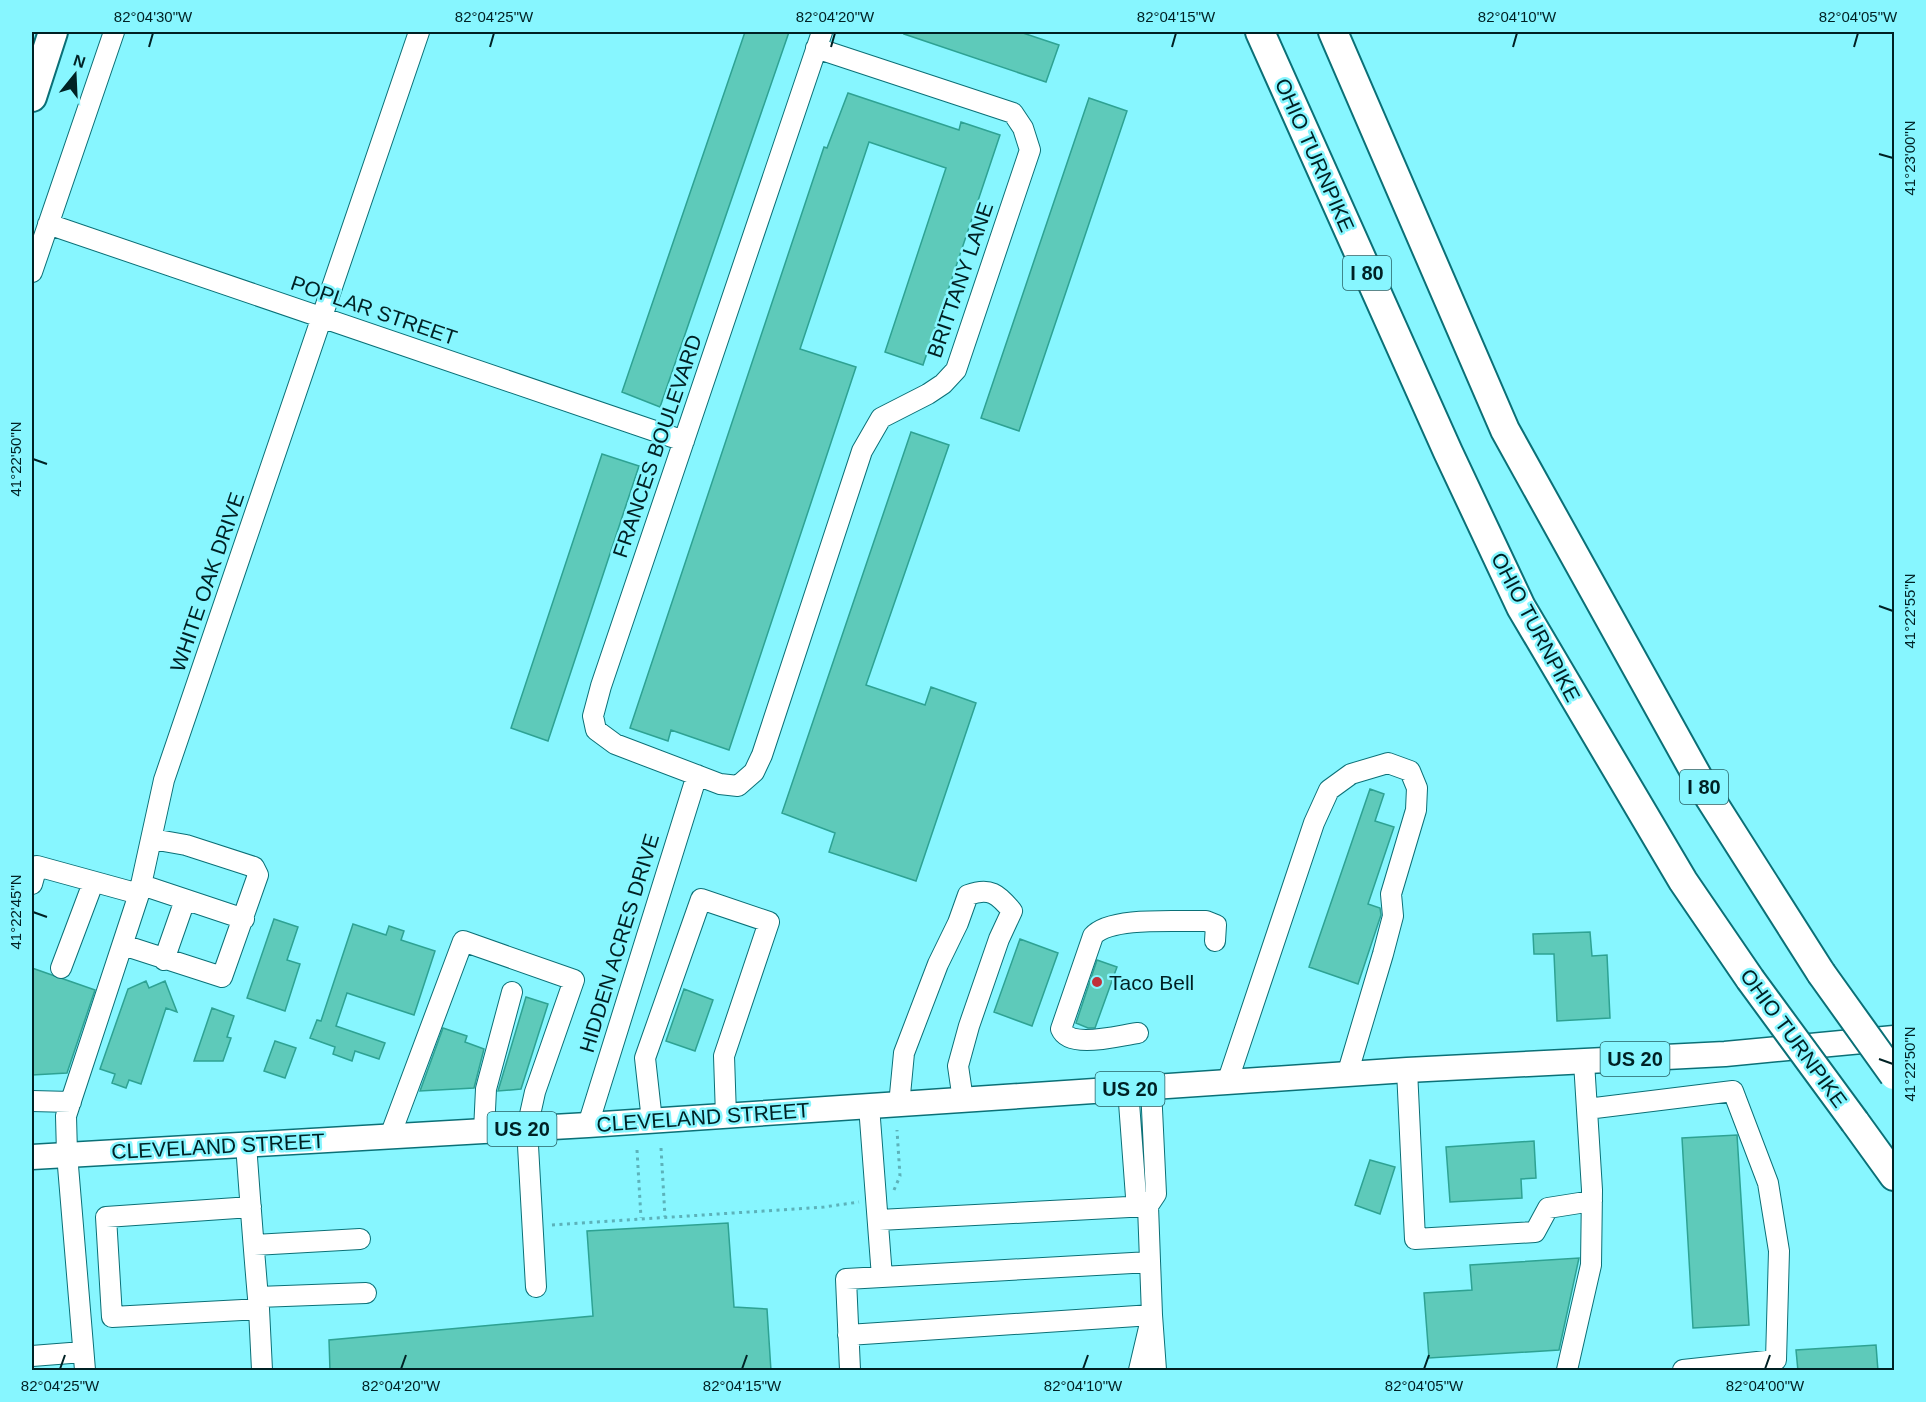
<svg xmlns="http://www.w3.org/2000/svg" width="1926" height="1402" viewBox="0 0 1926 1402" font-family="Helvetica,sans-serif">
<rect width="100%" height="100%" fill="#87f6ff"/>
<path fill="#5ecaba" stroke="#2ea293" stroke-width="1.5" d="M 745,32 L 789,32 L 660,407 L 622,392 Z
M 905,32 L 1020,32 L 1059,45 L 1046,82 L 904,34 Z
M 848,93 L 959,130 L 961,122 L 1000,135 L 923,365 L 885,352 L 946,168 L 869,142 L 800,349 L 856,367 L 729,750 L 671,730 L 668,741 L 630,728 L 824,147 L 827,148 Z
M 1089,98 L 1127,111 L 1019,431 L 981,418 Z
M 911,432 L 949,445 L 866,685 L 925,705 L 931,687 L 976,703 L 916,881 L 829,852 L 835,833 L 782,813 Z
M 602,454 L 639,466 L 548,741 L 511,728 Z
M 1370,789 L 1384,794 L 1375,821 L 1394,827 L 1368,904 L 1380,908 L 1381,915 L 1358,984 L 1309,967 Z
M 274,919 L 298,927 L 287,960 L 300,964 L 285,1011 L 247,998 Z
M 353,924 L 386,935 L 389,926 L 404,931 L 401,940 L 435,951 L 414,1015 L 347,993 L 336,1026 L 385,1043 L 379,1059 L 355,1051 L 352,1061 L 333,1054 L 335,1047 L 310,1038 L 317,1020 L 321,1021 Z
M 1590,932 L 1592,956 L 1607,955 L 1610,1018 L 1557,1021 L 1554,954 L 1534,954 L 1533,934 Z
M 1020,939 L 1058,953 L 1032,1026 L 994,1012 Z
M 1097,960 L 1117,967 L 1095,1028 L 1088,1028 L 1076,1023 Z
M 32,968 L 95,990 L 67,1073 L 32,1075 Z
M 146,981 L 149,988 L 165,981 L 177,1012 L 166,1008 L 141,1084 L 129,1080 L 126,1088 L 112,1083 L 115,1074 L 100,1069 L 128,989 Z
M 684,989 L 713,1000 L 695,1051 L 666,1041 Z
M 526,997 L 548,1004 L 521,1089 L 498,1091 Z
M 212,1008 L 234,1016 L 227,1037 L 231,1038 L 223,1061 L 194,1061 Z
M 443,1028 L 467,1036 L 465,1042 L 484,1049 L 474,1088 L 420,1091 Z
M 275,1041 L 296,1048 L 285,1078 L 264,1071 Z
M 1737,1135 L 1749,1325 L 1693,1328 L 1682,1138 Z
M 1534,1141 L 1536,1178 L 1521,1179 L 1522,1198 L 1450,1202 L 1446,1147 Z
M 1370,1160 L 1395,1167 L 1380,1214 L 1355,1205 Z
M 728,1223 L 734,1307 L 767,1309 L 771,1371 L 330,1371 L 329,1340 L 593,1316 L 587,1231 Z
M 1579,1258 L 1559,1350 L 1429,1358 L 1424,1293 L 1472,1290 L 1470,1265 Z
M 1876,1345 L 1878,1371 L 1798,1371 L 1796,1350 Z"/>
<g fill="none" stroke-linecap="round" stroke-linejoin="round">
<defs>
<path id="minor" d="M 816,48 L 1013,113 L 1023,128 L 1030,150 L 956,370 L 943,384 L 928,394 L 881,418 L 862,451 L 762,755 L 754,772 L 738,786 L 720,784 L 615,744 L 596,730 L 593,716 L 601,686 L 822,32
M 48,224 L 684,441
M 32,272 L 114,32
M 32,884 L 37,866 L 139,894
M 142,885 L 244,919
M 123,945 L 222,977 L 258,875 L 254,867 L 186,845 L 152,839
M 164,960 L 185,900
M 61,968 L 93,883
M 1138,1033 C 1120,1035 1070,1050 1061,1029 L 1093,936 C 1110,916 1179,922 1206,921 L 1216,925 L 1215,941
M 1407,1070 L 1415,1239 L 1535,1232 L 1548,1208 L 1592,1201
M 1227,1083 L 1314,823 L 1329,790 L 1351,774 L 1388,763 L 1410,771 L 1417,788 L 1416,810 L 1391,894 L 1393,916 L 1383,954 L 1347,1075
M 1128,1089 L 1136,1197 L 1148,1206 L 1156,1194 L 1151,1088
M 32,1101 L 71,1102
M 899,1105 L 904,1053 L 938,964 L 958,923 L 968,895 C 990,887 998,894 1012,911 L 999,939 L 969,1026 L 958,1066 L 963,1100
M 1587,1109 L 1733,1091 L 1768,1183 L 1779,1251 L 1776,1360 L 1683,1370
M 652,1121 L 645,1058 L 701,899 L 769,922 L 724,1056 L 726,1116
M 588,1125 L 697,775
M 484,1131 L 486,1089 L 512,992
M 390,1136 L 463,941 L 574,980 L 535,1092 L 527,1128 L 536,1287
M 246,1144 C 250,1199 254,1254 259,1309 L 112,1317 L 106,1217 L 251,1207
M 879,1220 L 1148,1206 L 1152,1315 L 1139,1370
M 254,1245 L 360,1239
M 882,1277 L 1150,1262
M 258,1297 L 366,1293
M 259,1309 L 262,1370
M 848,1335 L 1152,1315 L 1156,1370
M 32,1356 L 83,1352
M 85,1370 L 67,1154 L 66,1116 L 139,894 L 164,780 L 419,32
M 850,1370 L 846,1279 L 882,1277 L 869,1106
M 1567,1370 L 1591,1265 L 1592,1190 L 1584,1062"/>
<path id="major" d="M 32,1157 L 588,1125 L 1407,1070 L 1725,1054 L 1894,1038"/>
<path id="highway" d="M 1260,32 L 1448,452 L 1521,607 L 1683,881 L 1750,979
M 1333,32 L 1505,430 L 1706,792 L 1821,973
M 32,97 L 53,32
M 1855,1122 L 1894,1176"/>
</defs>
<use href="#minor" stroke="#0b7077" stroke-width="22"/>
<use href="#major" stroke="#0b7077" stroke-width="27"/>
<use href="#highway" stroke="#0b7077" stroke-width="32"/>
<path stroke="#5cb2ba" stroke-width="3" stroke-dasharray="3 4.5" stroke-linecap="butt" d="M 661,1148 L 665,1217
M 637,1150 L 641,1218
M 894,1190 L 900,1176 L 897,1130
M 552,1225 L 824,1207 L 859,1202"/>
<use href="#minor" stroke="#fff" stroke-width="20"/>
<use href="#major" stroke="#fff" stroke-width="24"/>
<use href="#highway" stroke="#fff" stroke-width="28"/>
<defs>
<path id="highway-bridge" d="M 1821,973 L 1894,1075
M 1750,979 L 1855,1122"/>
</defs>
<use href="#highway-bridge" stroke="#0b7077" stroke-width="32" stroke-linecap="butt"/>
<use href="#highway-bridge" stroke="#fff" stroke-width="28"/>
</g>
<path fill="none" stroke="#002124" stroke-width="2" d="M 149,47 L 153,33M 490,47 L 494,33M 831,47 L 835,33M 1172,47 L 1176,33M 1513,47 L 1517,33M 1854,47 L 1858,33M 1879,154 L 1893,158M 33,459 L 47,464M 1879,606 L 1893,611M 33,912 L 47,917M 1879,1059 L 1893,1064M 60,1369 L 65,1355M 401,1369 L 406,1355M 742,1369 L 747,1355M 1083,1369 L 1088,1355M 1424,1369 L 1429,1355M 1765,1369 L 1770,1355"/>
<circle fill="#c1313a" stroke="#87f6ff" stroke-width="2" cx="1097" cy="982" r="6"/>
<g text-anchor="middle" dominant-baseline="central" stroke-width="5" stroke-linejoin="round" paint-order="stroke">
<g fill="#87f6ff" stroke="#286166" stroke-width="1.5">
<rect x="1343" y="256" width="48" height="34" rx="4.5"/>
<rect x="1680" y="770" width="48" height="34" rx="4.5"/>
<rect x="1600.5" y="1042" width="69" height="34" rx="4.5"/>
<rect x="1095.5" y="1072" width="69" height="34" rx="4.5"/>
<rect x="487.5" y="1112" width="69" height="34" rx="4.5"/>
</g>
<g font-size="20" font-weight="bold" fill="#002124">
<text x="1367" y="273">I 80</text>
<text x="1704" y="787">I 80</text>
<text x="1635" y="1059">US 20</text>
<text x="1130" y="1089">US 20</text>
<text x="522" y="1129">US 20</text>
</g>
<g font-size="21" fill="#002124" stroke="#87f6ff">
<text transform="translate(1315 155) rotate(66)">OHIO TURNPIKE</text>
<text transform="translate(960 280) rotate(-71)">BRITTANY LANE</text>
<text transform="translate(374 310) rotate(19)">POPLAR STREET</text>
<text transform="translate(657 446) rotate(-71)">FRANCES BOULEVARD</text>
<text transform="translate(207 582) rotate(-71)">WHITE OAK DRIVE</text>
<text transform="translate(1536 627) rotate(62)">OHIO TURNPIKE</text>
<text transform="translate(619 943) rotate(-73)">HIDDEN ACRES DRIVE</text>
<text transform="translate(1794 1038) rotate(54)">OHIO TURNPIKE</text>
<text transform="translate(703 1117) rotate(-4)">CLEVELAND STREET</text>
<text transform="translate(218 1146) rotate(-3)">CLEVELAND STREET</text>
</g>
<g font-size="21" fill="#002124" stroke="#87f6ff" text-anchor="start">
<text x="1109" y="982">Taco Bell</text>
</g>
</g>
<rect width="1926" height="1402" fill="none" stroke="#87f6ff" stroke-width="66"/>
<g transform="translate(75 75) rotate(18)" stroke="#87f6ff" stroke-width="4.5" paint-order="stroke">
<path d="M0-4.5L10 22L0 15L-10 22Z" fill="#002124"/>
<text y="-9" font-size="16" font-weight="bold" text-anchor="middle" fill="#002124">N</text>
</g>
<rect x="33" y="33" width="1860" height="1336" fill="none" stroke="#002124" stroke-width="2"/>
<g font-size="15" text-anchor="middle" fill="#002124">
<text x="153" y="22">82°04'30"W</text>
<text x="494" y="22">82°04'25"W</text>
<text x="835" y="22">82°04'20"W</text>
<text x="1176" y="22">82°04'15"W</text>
<text x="1517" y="22">82°04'10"W</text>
<text x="1858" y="22">82°04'05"W</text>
<text transform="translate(1910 158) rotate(-90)" y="5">41°23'00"N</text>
<text transform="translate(16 459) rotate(-90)" y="5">41°22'50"N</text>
<text transform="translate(1910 611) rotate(-90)" y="5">41°22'55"N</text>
<text transform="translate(16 912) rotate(-90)" y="5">41°22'45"N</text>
<text transform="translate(1910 1064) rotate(-90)" y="5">41°22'50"N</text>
<text x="60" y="1391">82°04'25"W</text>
<text x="401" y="1391">82°04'20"W</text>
<text x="742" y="1391">82°04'15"W</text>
<text x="1083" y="1391">82°04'10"W</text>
<text x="1424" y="1391">82°04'05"W</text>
<text x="1765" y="1391">82°04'00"W</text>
</g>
</svg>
